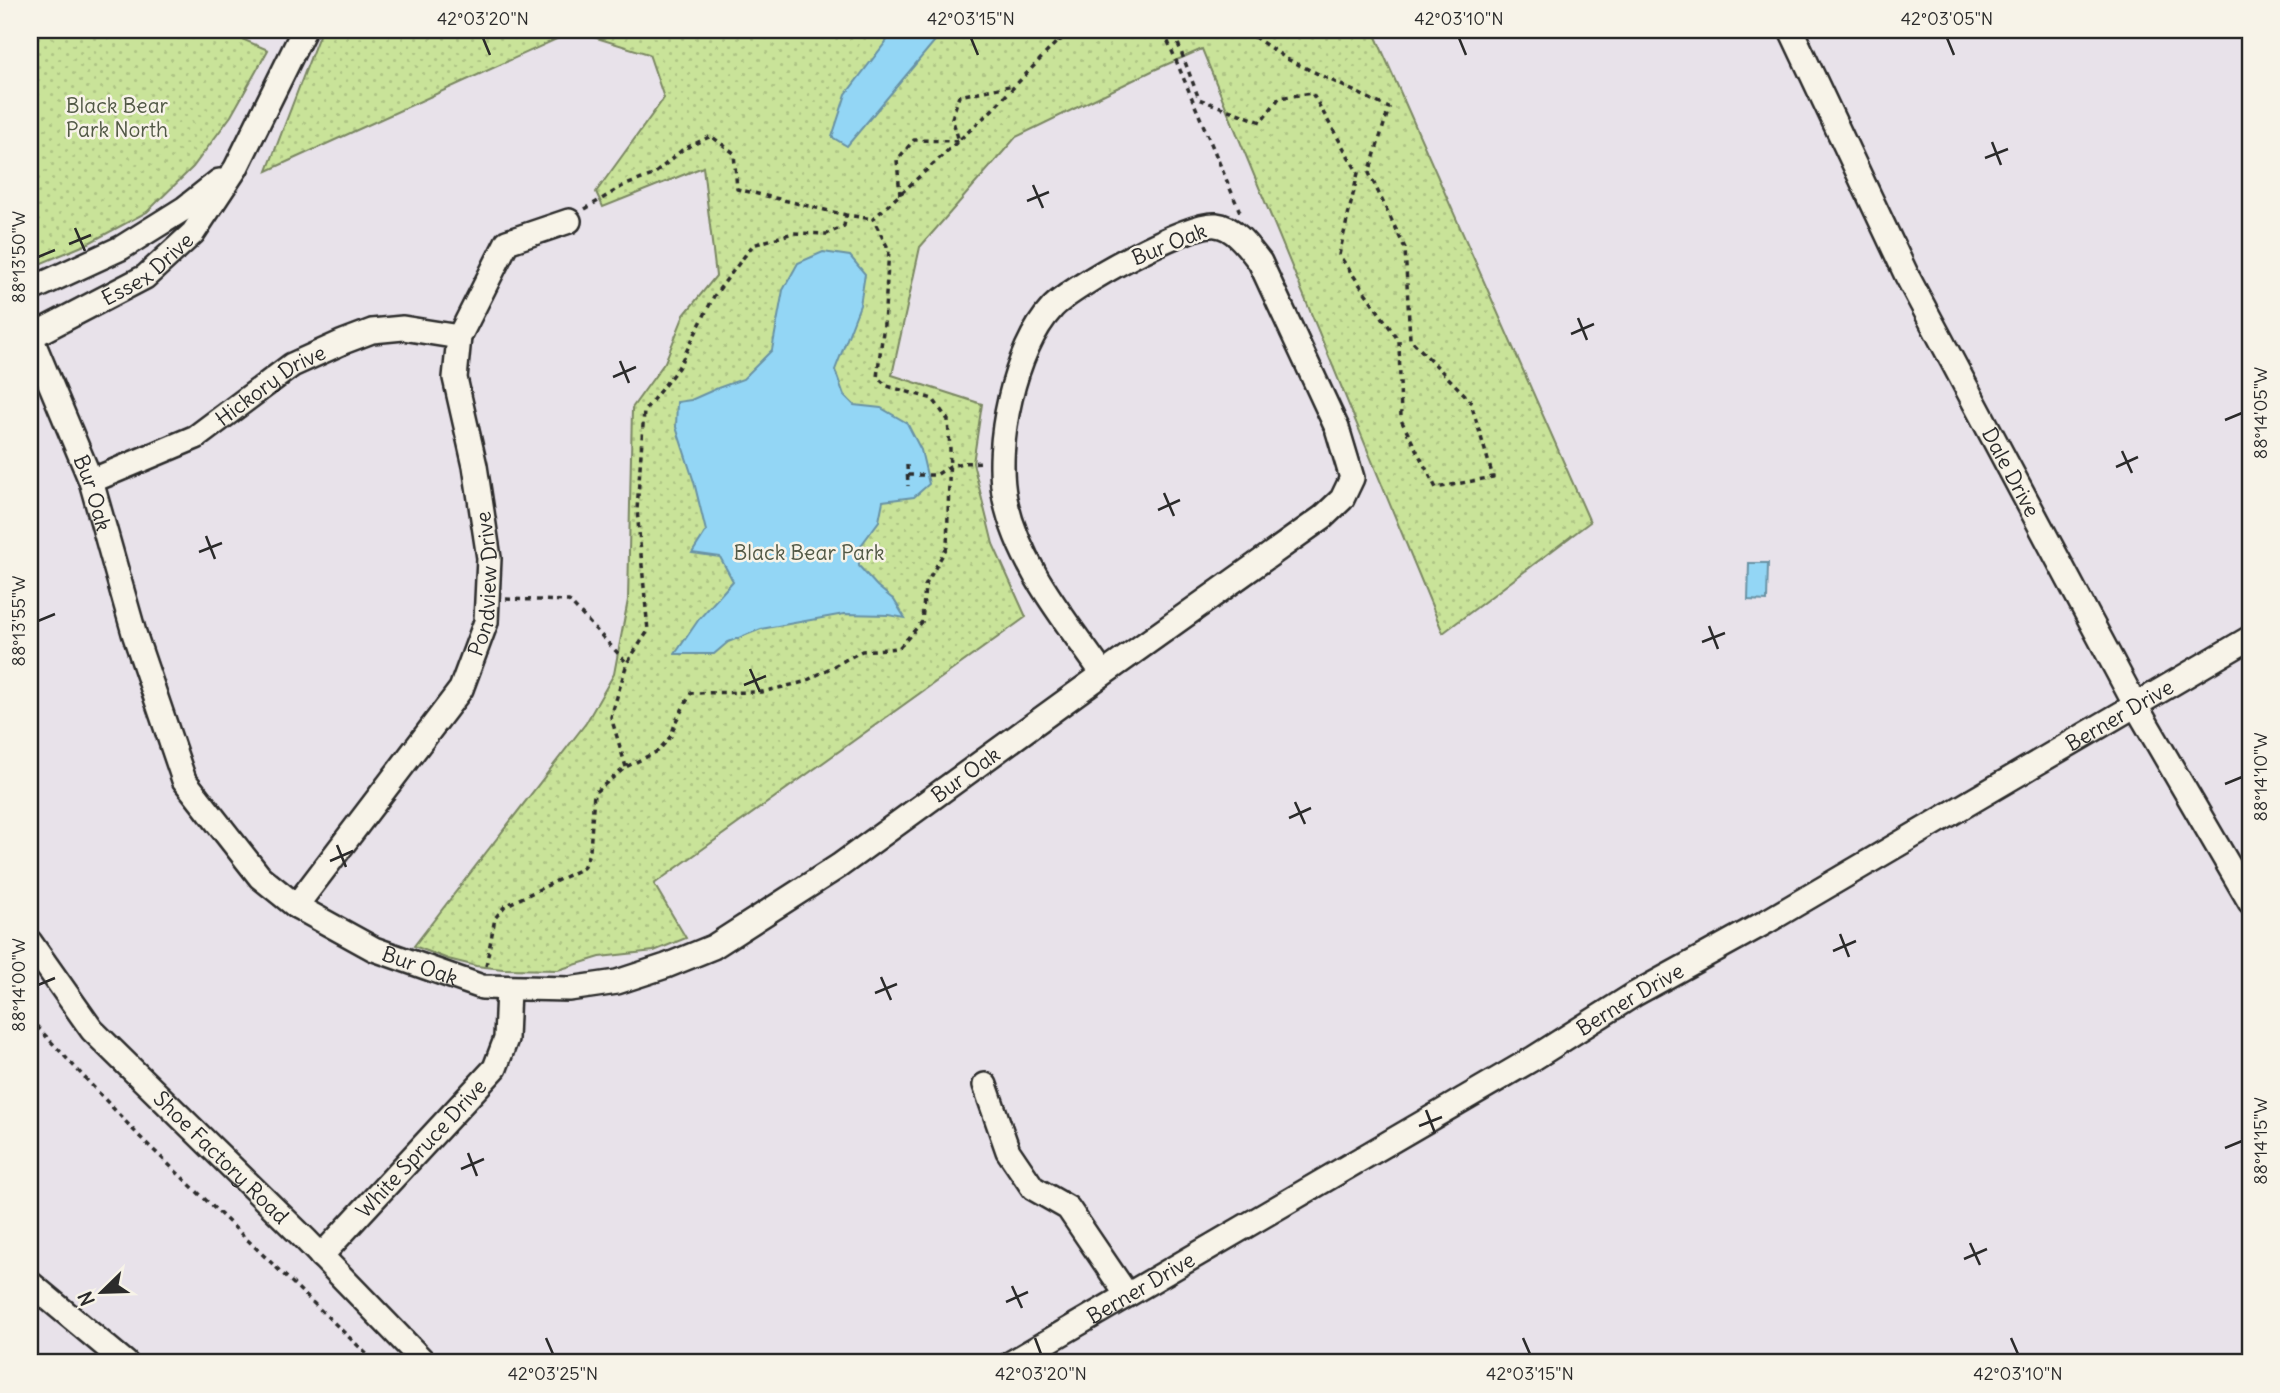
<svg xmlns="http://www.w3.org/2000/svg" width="2280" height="1393" viewBox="0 0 2280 1393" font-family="Delius,sans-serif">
<defs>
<pattern id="park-dots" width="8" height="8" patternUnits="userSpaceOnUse" patternTransform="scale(1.75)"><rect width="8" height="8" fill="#c9e399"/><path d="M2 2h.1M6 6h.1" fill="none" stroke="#adc384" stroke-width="1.8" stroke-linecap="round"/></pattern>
</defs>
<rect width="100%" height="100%" fill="#e8e2ea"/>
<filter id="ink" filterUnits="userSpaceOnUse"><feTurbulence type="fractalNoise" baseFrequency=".0143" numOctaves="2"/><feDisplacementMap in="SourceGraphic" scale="14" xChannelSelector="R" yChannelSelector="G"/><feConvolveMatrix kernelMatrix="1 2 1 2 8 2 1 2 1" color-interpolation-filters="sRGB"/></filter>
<g filter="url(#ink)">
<path fill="url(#park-dots)" stroke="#7a8762" stroke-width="2" d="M 30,30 L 221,30 L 268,50 L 231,116 L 193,167 L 147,212 L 87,244 L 30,268 Z
M 321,30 L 1373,30 L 1590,522 L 1443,633 L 1202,49 L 1154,70 L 1016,137 L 920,247 L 892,375 L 982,404 L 973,463 L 993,544 L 1026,617 L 654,884 L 686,938 L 654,951 L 600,957 L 558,970 L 503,969 L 476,966 L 448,959 L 414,946 L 586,723 L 614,674 L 628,600 L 632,408 L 665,362 L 684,315 L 716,276 L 703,167 L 603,207 L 596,192 L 664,98 L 649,54 L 574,31 L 267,171 Z"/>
<path fill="#93d6f5" stroke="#6992a4" stroke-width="2" d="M 895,30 L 944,30 L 847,146 L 832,137 L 846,94 Z
M 823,252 L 850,256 L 865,274 L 860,305 L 835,370 L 844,395 L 854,405 L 881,408 L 907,423 L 921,450 L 929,484 L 914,497 L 883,501 L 879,521 L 859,548 L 859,566 L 877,586 L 894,600 L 905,618 L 888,615 L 844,614 L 761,629 L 728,642 L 714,654 L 675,654 L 699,619 L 733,581 L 720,557 L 692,553 L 706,531 L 694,482 L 676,427 L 677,402 L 691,400 L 718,388 L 743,379 L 772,350 L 783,290 L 798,263 Z
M 1749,563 L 1768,563 L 1767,601 L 1748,600 Z"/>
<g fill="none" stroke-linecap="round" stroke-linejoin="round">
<defs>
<g id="minor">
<path id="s1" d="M 1791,30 L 1907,276 L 2136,706 L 2250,902"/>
<path d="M 30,290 L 121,248 L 185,208 L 219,181"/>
<path id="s2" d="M 30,335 L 91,481 L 134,633 L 184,780 L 260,877 L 296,906 L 374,949 L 482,987 L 569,989 L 617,982 L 666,966 L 713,947 L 839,866 L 1103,674 L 1323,517 L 1342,499 L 1352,478 L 1337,428 L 1260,262 C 1249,248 1235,227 1216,225 C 1188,222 1072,286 1052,308 C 1014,349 994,445 1005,499 C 1019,566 1065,619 1103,674"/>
<path id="s3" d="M 30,337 L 145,277 L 193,233 L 236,168 L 304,30"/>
<path id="s4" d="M 91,481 L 196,437 L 292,365 L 343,342 L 372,331 L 403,328 L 459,337"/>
<path id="s5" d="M 296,906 L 461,689 L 486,622 L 489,558 L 475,466 L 455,378 L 459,337 L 507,242 L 569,221"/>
<path id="s6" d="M 30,942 L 92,1030 L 306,1240 L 425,1363"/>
<path d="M 985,1085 L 1008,1151 L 1033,1188 L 1068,1208 L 1127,1295"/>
<path id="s7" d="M 321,1256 L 495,1068 L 506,1039 L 508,989"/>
<path d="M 30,1283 L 126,1363"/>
<path id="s8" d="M 1011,1363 L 1534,1058 L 1635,994 L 1766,922 L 2250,638"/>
</g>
</defs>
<use href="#minor" stroke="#2b2b2b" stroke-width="28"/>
<path stroke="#2b2b2b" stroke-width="3.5" stroke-dasharray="5 5" stroke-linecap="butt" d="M 1164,32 L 1240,212
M 1057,41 L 1093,31 L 1116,30 L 1174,33 L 1199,99 L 1261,122 L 1279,98 L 1312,93 L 1358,173 L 1339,255 L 1399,341 L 1401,420 L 1436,488 L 1493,477 L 1470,400 L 1410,339 L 1405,248 L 1369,173 L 1389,108 L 1287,59 L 1244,30
M 900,195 L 897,160 L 914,140 L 959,141 L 952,118 L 959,96 L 1014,85
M 585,209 L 623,186 L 653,175 L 682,150 L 711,136 L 734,153 L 737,189 L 846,215
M 907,465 L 908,486
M 908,475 L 936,475 L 950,466 L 962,463 L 984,462
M 506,599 L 569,601 L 627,663
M 626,767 L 611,717 L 627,663 L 648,631 L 637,510 L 644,411 L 678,368 L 714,296 L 753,245 L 793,233 L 827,234 L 844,226 L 846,215 L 873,219
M 486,966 L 495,918 L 505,906 L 583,868 L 590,851 L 594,793 L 626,767 L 658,751 L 671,736 L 676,721 L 691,693 L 762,692 L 804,682 L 862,651 L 899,648 L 922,622 L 925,586 L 947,547 L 950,449 L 948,420 L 933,399 L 887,386 L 877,377 L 884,324 L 889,250 L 873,219 L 991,111 L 1068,30
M 30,1019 L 140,1137 L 376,1363"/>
<use href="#minor" stroke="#f7f3e8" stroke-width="23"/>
</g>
</g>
<path fill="none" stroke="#2b2b2b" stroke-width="2.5" d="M 483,38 L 490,55M 971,38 L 978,55M 1459,38 L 1466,55M 1947,38 L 1954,55M 1992,142 L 2001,165M 1985,158 L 2008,149M 1033,185 L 1043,208M 1027,201 L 1049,192M 75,228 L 85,251M 69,244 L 91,235M 38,257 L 55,250M 1578,318 L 1587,340M 1571,334 L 1594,324M 620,361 L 629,383M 613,377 L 636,367M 2225,420 L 2242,413M 2122,451 L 2132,473M 2116,467 L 2138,457M 1164,493 L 1174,516M 1158,510 L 1180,500M 206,536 L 215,559M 199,552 L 222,543M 38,621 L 55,614M 1709,626 L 1718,649M 1702,642 L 1725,633M 750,669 L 760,692M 744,685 L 766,676M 2225,784 L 2242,777M 1295,802 L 1305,824M 1289,818 L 1311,808M 337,845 L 346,867M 330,861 L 353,851M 1840,934 L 1849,957M 1833,951 L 1856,941M 881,977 L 891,1000M 38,985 L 55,978M 875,993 L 897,984M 1426,1110 L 1435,1133M 1419,1126 L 1442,1117M 2225,1148 L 2242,1141M 468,1153 L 477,1176M 461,1169 L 484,1159M 1970,1243 L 1980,1265M 1964,1259 L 1987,1249M 1012,1286 L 1022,1308M 1006,1302 L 1028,1292M 546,1338 L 553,1354M 1035,1338 L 1041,1354M 1523,1338 L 1530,1354M 2011,1338 L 2018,1354"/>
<g text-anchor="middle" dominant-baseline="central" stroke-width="5" stroke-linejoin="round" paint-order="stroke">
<g font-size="21" fill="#525946" stroke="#f7f3e8">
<text x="117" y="105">Black Bear<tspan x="117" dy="24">Park North</tspan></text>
<text x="809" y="552">Black Bear Park</text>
</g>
<g font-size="21" fill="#2b2b2b" stroke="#f7f3e8">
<text transform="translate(1169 244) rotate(-22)">Bur Oak</text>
<text stroke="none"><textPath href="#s3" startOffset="136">Essex Drive</textPath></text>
<text stroke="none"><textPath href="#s4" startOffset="205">Hickory Drive</textPath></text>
<text stroke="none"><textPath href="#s1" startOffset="494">Dale Drive</textPath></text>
<text stroke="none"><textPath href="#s2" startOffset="170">Bur Oak</textPath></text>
<text stroke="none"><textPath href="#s5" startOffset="382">Pondview Drive</textPath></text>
<text stroke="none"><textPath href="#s8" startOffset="1284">Berner Drive</textPath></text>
<text stroke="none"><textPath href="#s2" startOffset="1388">Bur Oak</textPath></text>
<text stroke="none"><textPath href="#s2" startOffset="779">Bur Oak</textPath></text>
<text stroke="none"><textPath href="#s8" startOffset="718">Berner Drive</textPath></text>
<text stroke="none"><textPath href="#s7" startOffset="147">White Spruce Drive</textPath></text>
<text stroke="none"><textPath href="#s6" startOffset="289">Shoe Factory Road</textPath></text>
<text stroke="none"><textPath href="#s8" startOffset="150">Berner Drive</textPath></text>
</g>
</g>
<rect width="2280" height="1393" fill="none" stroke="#f7f3e8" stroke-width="77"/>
<g transform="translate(102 1292) rotate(247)" stroke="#f7f3e8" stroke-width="5" paint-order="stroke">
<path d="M0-5L12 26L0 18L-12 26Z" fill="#2b2b2b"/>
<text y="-10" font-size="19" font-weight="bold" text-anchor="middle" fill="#2b2b2b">N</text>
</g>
<rect x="38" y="38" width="2204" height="1316" fill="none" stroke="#2b2b2b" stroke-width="2.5"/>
<g font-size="18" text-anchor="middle" fill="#2b2b2b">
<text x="483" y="25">42°03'20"N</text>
<text x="971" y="25">42°03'15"N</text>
<text x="1459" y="25">42°03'10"N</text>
<text x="1947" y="25">42°03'05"N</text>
<text transform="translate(19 257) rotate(-90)" y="6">88°13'50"W</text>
<text transform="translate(2261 413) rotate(-90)" y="6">88°14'05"W</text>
<text transform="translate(19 621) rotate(-90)" y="6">88°13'55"W</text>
<text transform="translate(2261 777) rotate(-90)" y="6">88°14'10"W</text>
<text transform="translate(19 985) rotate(-90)" y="6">88°14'00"W</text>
<text transform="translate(2261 1141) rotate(-90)" y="6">88°14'15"W</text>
<text x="553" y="1380">42°03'25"N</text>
<text x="1041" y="1380">42°03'20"N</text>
<text x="1530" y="1380">42°03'15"N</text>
<text x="2018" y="1380">42°03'10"N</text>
</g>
</svg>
